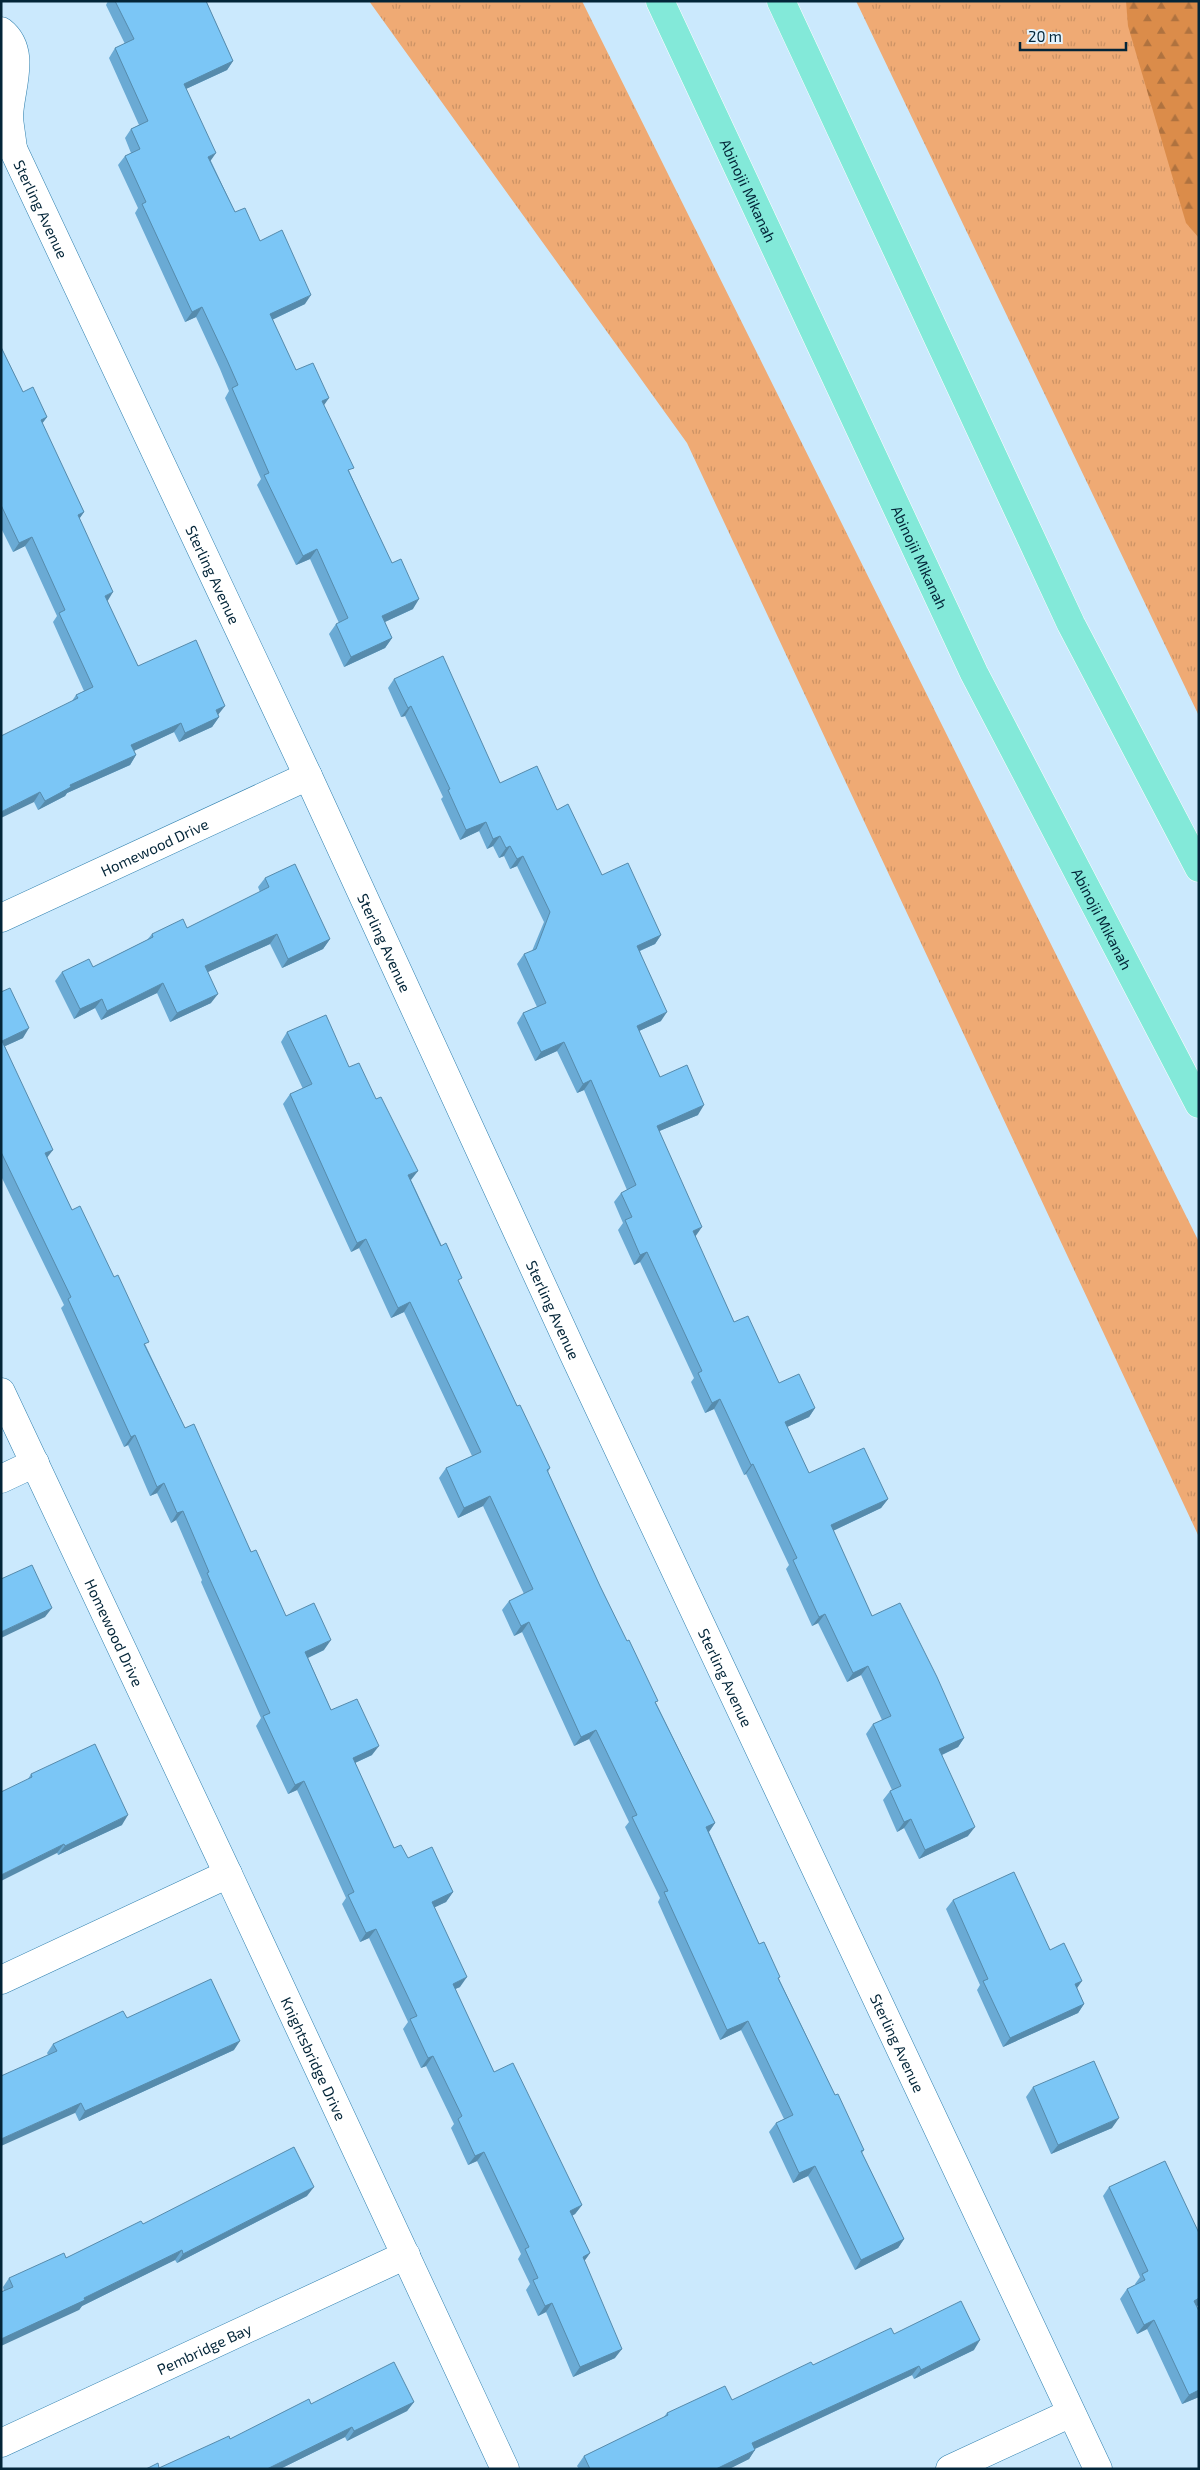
<svg xmlns="http://www.w3.org/2000/svg" width="1200" height="2470" viewBox="0 0 1200 2470" font-family="'Exo 2',sans-serif">
<defs>
<pattern id="grass-tufts" width="24" height="20" patternUnits="userSpaceOnUse" patternTransform="scale(1.25)"><rect width="24" height="20" fill="#efaa74"/><path d="M3 7l-1-3M5 7V3M7 7l1-3M15 17l-1-3M17 17v-4M19 17l1-3" fill="none" stroke="#cb9265"/></pattern>
<pattern id="forest-firs" width="22" height="20" patternUnits="userSpaceOnUse" patternTransform="scale(1.25)"><rect width="22" height="20" fill="#db8c4a"/><path d="M5 1l3.5 6h-7zM16 11l3.5 6h-7z" fill="#af723f"/></pattern>
</defs>
<rect width="100%" height="100%" fill="#cbe9fd"/>
<path fill="url(#grass-tufts)" d="M 369,1 L 582,1 L 1199,1242 L 1199,1537 L 687,443 Z
M 856,1 L 1199,1 L 1199,716 Z"/>
<path fill="url(#forest-firs)" d="M 1126,1 L 1199,1 L 1199,238 L 1186,223 L 1128,26 Z"/>
<g fill="none" stroke-linecap="round" stroke-linejoin="round">
<defs>
<g id="minor">
<path d="M 1,31 C 28,52 9,90 9,118 C 10,128 12,139 13,149"/>
<path id="s1" d="M 1,131 L 13,149 L 308,776 L 574,1355 L 1098,2469"/>
<path id="s2" d="M 1,918 L 308,776"/>
<path id="s3" d="M 1,1392 L 228,1874"/>
<path d="M 1,1479 L 35,1463"/>
<path id="s4" d="M 1,1980 L 228,1874 L 505,2469"/>
<path id="s5" d="M 1,2443 L 406,2255"/>
<path d="M 950,2469 L 1071,2413"/>
</g>
<g id="major">
<path id="s6" d="M 660,1 L 974,673 L 1199,1104"/>
<path d="M 781,1 L 1071,624 L 1199,868"/>
</g>
</defs>
<use href="#minor" stroke="#2e7fad" stroke-width="29"/>
<use href="#major" stroke="#fff" stroke-width="29"/>
<use href="#minor" stroke="#fff" stroke-width="28"/>
<use href="#major" stroke="#83e9d9" stroke-width="28"/>
</g>
<path fill="#6aaad4" d="M 108,1 L 206,1 L 233,61 L 227,70 L 186,89 L 211,161 L 235,212 L 260,241 L 305,304 L 272,320 L 296,370 L 324,406 L 350,473 L 413,609 L 385,622 L 392,638 L 385,648 L 344,667 L 329,634 L 336,624 L 339,623 L 310,559 L 296,565 L 257,485 L 261,479 L 225,398 L 229,391 L 220,369 L 196,317 L 185,322 L 135,213 L 138,208 L 118,165 L 125,156 L 131,153 L 125,138 L 131,129 L 139,125 L 109,58 L 115,48 L 125,44 L 106,5 Z
M 1,347 L 23,392 L 47,417 L 42,424 L 84,512 L 79,519 L 107,601 L 138,666 L 218,715 L 219,717 L 212,727 L 179,742 L 174,732 L 134,751 L 136,755 L 130,765 L 67,793 L 65,796 L 38,810 L 34,802 L 72,701 L 76,695 L 84,691 L 53,622 L 57,616 L 25,546 L 13,552 L 1,528 Z
M 394,679 L 500,783 L 557,810 L 602,875 L 661,935 L 655,944 L 640,951 L 661,1021 L 639,1031 L 660,1077 L 698,1115 L 659,1131 L 695,1237 L 734,1322 L 779,1383 L 815,1408 L 809,1417 L 787,1427 L 809,1473 L 888,1499 L 881,1508 L 833,1531 L 872,1616 L 964,1738 L 958,1747 L 942,1755 L 968,1836 L 919,1859 L 904,1828 L 897,1832 L 883,1800 L 890,1791 L 892,1790 L 866,1734 L 873,1724 L 882,1720 L 861,1675 L 847,1682 L 818,1623 L 812,1626 L 786,1569 L 789,1565 L 746,1474 L 744,1475 L 714,1409 L 705,1413 L 691,1382 L 694,1378 L 640,1262 L 634,1265 L 618,1230 L 623,1223 L 614,1202 L 621,1193 L 627,1190 L 584,1090 L 577,1093 L 557,1051 L 535,1061 L 517,1023 L 523,1013 L 537,1007 L 517,964 L 524,954 L 532,951 L 544,922 L 517,866 L 510,869 L 504,856 L 499,858 L 493,846 L 487,849 L 479,831 L 460,840 L 441,799 L 443,797 L 405,716 L 401,717 L 388,688 Z
M 265,878 L 330,939 L 323,949 L 282,968 L 270,944 L 208,972 L 211,1003 L 170,1022 L 157,993 L 101,1020 L 95,1008 L 74,1019 L 55,981 L 62,972 L 93,967 L 147,940 L 152,934 L 187,928 L 260,892 L 258,887 Z
M 1,992 L 23,1038 L 5,1046 L 47,1158 L 72,1210 L 146,1346 L 185,1428 L 286,1616 L 324,1650 L 308,1658 L 331,1710 L 372,1755 L 355,1763 L 394,1848 L 453,1892 L 446,1902 L 434,1907 L 460,1987 L 455,1989 L 494,2072 L 582,2205 L 575,2214 L 572,2216 L 590,2253 L 584,2261 L 615,2358 L 573,2377 L 546,2312 L 538,2316 L 526,2290 L 530,2284 L 518,2259 L 521,2254 L 477,2161 L 468,2165 L 451,2128 L 454,2124 L 426,2066 L 421,2068 L 403,2029 L 408,2022 L 369,1938 L 360,1942 L 342,1904 L 346,1898 L 297,1790 L 288,1794 L 256,1726 L 261,1718 L 201,1582 L 202,1580 L 176,1520 L 171,1523 L 157,1493 L 150,1496 L 128,1445 L 124,1447 L 61,1308 L 64,1305 L 1,1176 Z
M 287,1032 L 349,1067 L 411,1180 L 517,1406 L 550,1468 L 548,1472 L 600,1586 L 656,1703 L 715,1823 L 709,1832 L 759,1944 L 779,1979 L 835,2095 L 864,2150 L 862,2153 L 904,2239 L 898,2248 L 855,2270 L 808,2176 L 793,2183 L 769,2132 L 776,2123 L 784,2119 L 741,2030 L 720,2040 L 658,1902 L 660,1898 L 625,1827 L 629,1822 L 589,1739 L 574,1746 L 522,1632 L 514,1636 L 502,1610 L 509,1601 L 524,1594 L 483,1506 L 458,1518 L 439,1478 L 446,1468 L 472,1456 L 404,1312 L 391,1318 L 359,1248 L 351,1252 L 283,1104 L 290,1094 L 303,1089 L 281,1042 Z
M 31,1774 L 122,1825 L 58,1855 L 28,1779 Z
M 953,1900 L 1050,1950 L 1077,1988 L 1084,2004 L 1078,2013 L 1003,2047 L 977,1990 L 980,1985 L 946,1909 Z
M 127,2018 L 234,2050 L 79,2121 L 47,2053 L 53,2044 Z
M 1033,2087 L 1112,2128 L 1051,2154 L 1026,2097 Z
M 1109,2187 L 1199,2233 L 1199,2305 L 1196,2306 L 1199,2311 L 1199,2397 L 1182,2404 L 1147,2329 L 1137,2334 L 1120,2299 L 1127,2289 L 1136,2285 L 1135,2284 L 1140,2277 L 1103,2196 Z
M 307,2196 L 177,2263 L 175,2260 L 82,2306 L 79,2310 L 4,2291 L 3,2287 L 9,2278 L 66,2258 L 143,2224 Z
M 894,2334 L 974,2350 L 914,2379 L 912,2375 L 755,2449 L 749,2459 L 729,2469 L 579,2469 L 577,2466 L 584,2456 L 663,2418 L 667,2413 L 732,2400 L 813,2365 Z
M 414,2402 L 407,2411 L 347,2441 L 345,2437 L 280,2469 L 146,2469 L 159,2468 L 230,2439 L 311,2404 Z"/>
<path fill="#568bac" d="M 233,61 L 227,70 L 177,93 L 184,84 Z
M 216,153 L 209,163 L 208,157 Z
M 311,295 L 305,304 L 263,324 L 270,314 Z
M 202,307 L 196,317 L 185,322 L 192,312 Z
M 329,398 L 322,408 L 322,401 Z
M 47,417 L 40,426 L 41,420 Z
M 84,512 L 77,522 L 78,515 Z
M 32,537 L 25,546 L 13,552 L 19,543 Z
M 317,549 L 310,559 L 296,565 L 303,556 Z
M 113,592 L 107,602 L 105,596 Z
M 419,599 L 413,609 L 376,626 L 382,616 Z
M 392,638 L 385,648 L 344,667 L 351,657 Z
M 225,706 L 218,715 L 216,710 Z
M 411,706 L 405,716 L 401,717 L 408,708 Z
M 219,717 L 212,727 L 179,742 L 185,733 Z
M 181,723 L 174,732 L 125,755 L 131,745 Z
M 136,755 L 130,765 L 67,793 L 65,796 L 38,810 L 45,801 L 70,785 Z
M 40,792 L 34,802 L 1,818 L 1,812 Z
M 486,822 L 479,831 L 460,840 L 466,830 Z
M 500,836 L 493,846 L 487,849 L 493,839 Z
M 510,846 L 504,856 L 499,858 L 506,848 Z
M 523,856 L 517,866 L 510,869 L 517,859 Z
M 277,934 L 270,944 L 199,976 L 205,966 Z
M 661,935 L 655,944 L 630,955 L 637,946 Z
M 330,939 L 323,949 L 282,968 L 288,959 Z
M 163,983 L 157,993 L 101,1020 L 107,1011 Z
M 218,994 L 211,1003 L 170,1022 L 177,1013 Z
M 102,999 L 95,1008 L 74,1019 L 80,1009 Z
M 667,1012 L 661,1021 L 630,1035 L 637,1026 Z
M 29,1028 L 23,1038 L 1,1048 L 2,1041 Z
M 564,1042 L 557,1051 L 535,1061 L 541,1052 Z
M 591,1080 L 584,1090 L 577,1093 L 583,1084 Z
M 704,1105 L 698,1115 L 650,1135 L 657,1126 Z
M 53,1150 L 46,1159 L 45,1153 Z
M 418,1171 L 411,1180 L 401,1184 L 408,1175 Z
M 702,1227 L 695,1237 L 693,1231 Z
M 366,1239 L 359,1248 L 351,1252 L 357,1243 Z
M 647,1252 L 640,1262 L 634,1265 L 640,1255 Z
M 410,1302 L 404,1312 L 391,1318 L 398,1308 Z
M 720,1399 L 714,1409 L 705,1413 L 712,1403 Z
M 815,1408 L 809,1417 L 778,1431 L 785,1422 Z
M 135,1435 L 128,1445 L 124,1447 L 131,1437 Z
M 753,1464 L 746,1474 L 744,1475 L 751,1465 Z
M 164,1483 L 157,1493 L 150,1496 L 157,1487 Z
M 490,1496 L 483,1506 L 458,1518 L 464,1508 Z
M 888,1499 L 881,1508 L 824,1535 L 831,1525 Z
M 183,1511 L 176,1520 L 171,1523 L 177,1513 Z
M 52,1608 L 45,1617 L 1,1638 L 1,1632 Z
M 825,1614 L 818,1623 L 812,1626 L 819,1617 Z
M 529,1622 L 522,1632 L 514,1636 L 521,1626 Z
M 331,1640 L 324,1650 L 299,1662 L 305,1652 Z
M 868,1666 L 861,1675 L 847,1682 L 853,1673 Z
M 596,1730 L 589,1739 L 574,1746 L 581,1737 Z
M 964,1738 L 958,1747 L 933,1759 L 939,1749 Z
M 379,1746 L 372,1755 L 346,1767 L 353,1758 Z
M 304,1781 L 297,1790 L 288,1794 L 295,1785 Z
M 128,1815 L 122,1825 L 58,1855 L 65,1846 Z
M 911,1819 L 904,1828 L 897,1832 L 904,1822 Z
M 715,1823 L 708,1833 L 706,1827 Z
M 975,1827 L 968,1836 L 919,1859 L 925,1850 Z
M 64,1844 L 57,1853 L 1,1881 L 1,1875 Z
M 453,1892 L 446,1902 L 425,1912 L 432,1902 Z
M 376,1929 L 369,1938 L 360,1942 L 366,1933 Z
M 467,1977 L 460,1987 L 446,1993 L 453,1984 Z
M 1082,1981 L 1075,1991 L 1075,1984 Z
M 1084,2004 L 1078,2013 L 1003,2047 L 1010,2038 Z
M 748,2021 L 741,2030 L 720,2040 L 727,2030 Z
M 240,2041 L 234,2050 L 79,2121 L 85,2111 Z
M 433,2056 L 426,2066 L 421,2068 L 428,2058 Z
M 81,2103 L 75,2113 L 1,2146 L 1,2139 Z
M 1119,2118 L 1112,2128 L 1051,2154 L 1058,2145 Z
M 484,2152 L 477,2161 L 468,2165 L 475,2156 Z
M 815,2166 L 808,2176 L 793,2183 L 799,2173 Z
M 314,2187 L 307,2196 L 177,2263 L 183,2254 Z
M 582,2205 L 575,2214 L 563,2220 L 570,2211 Z
M 904,2239 L 898,2248 L 855,2270 L 861,2260 Z
M 182,2250 L 175,2260 L 82,2306 L 79,2310 L 1,2346 L 1,2339 Z
M 590,2253 L 583,2263 L 583,2257 Z
M 1199,2298 L 1199,2305 L 1187,2310 L 1194,2301 Z
M 552,2303 L 546,2312 L 538,2316 L 545,2306 Z
M 1154,2320 L 1147,2329 L 1137,2334 L 1144,2325 Z
M 980,2340 L 974,2350 L 914,2379 L 921,2370 Z
M 622,2349 L 615,2358 L 573,2377 L 580,2367 Z
M 919,2366 L 912,2375 L 746,2453 L 752,2443 Z
M 1199,2390 L 1199,2397 L 1182,2404 L 1189,2395 Z
M 414,2402 L 407,2411 L 347,2441 L 354,2431 Z
M 352,2427 L 345,2437 L 280,2469 L 267,2469 Z
M 755,2450 L 749,2459 L 729,2469 L 716,2469 Z"/>
<path fill="#7bc6f6" stroke="#568bac" d="M 115,1 L 206,1 L 233,61 L 184,84 L 216,153 L 208,157 L 235,212 L 245,208 L 260,241 L 282,230 L 311,295 L 270,314 L 296,370 L 313,363 L 329,398 L 322,401 L 354,468 L 348,470 L 392,563 L 401,559 L 419,599 L 382,616 L 392,638 L 351,657 L 336,624 L 348,618 L 317,549 L 303,556 L 264,475 L 269,473 L 232,388 L 238,385 L 227,360 L 202,307 L 192,312 L 142,204 L 146,202 L 125,156 L 140,149 L 131,129 L 148,121 L 115,48 L 134,39 Z
M 1,347 L 23,392 L 33,387 L 47,417 L 41,420 L 84,512 L 78,515 L 113,592 L 105,596 L 138,666 L 196,640 L 225,706 L 216,710 L 219,717 L 185,733 L 181,723 L 131,745 L 136,755 L 70,785 L 71,787 L 45,801 L 40,792 L 1,812 L 1,736 L 78,698 L 76,695 L 93,687 L 59,613 L 65,610 L 32,537 L 19,543 L 1,505 Z
M 443,656 L 500,783 L 537,766 L 557,810 L 568,804 L 602,875 L 628,863 L 661,935 L 637,946 L 667,1012 L 637,1026 L 660,1077 L 687,1065 L 704,1105 L 657,1126 L 702,1227 L 693,1231 L 734,1322 L 748,1316 L 779,1383 L 799,1374 L 815,1408 L 785,1422 L 809,1473 L 864,1448 L 888,1499 L 831,1525 L 872,1616 L 900,1603 L 937,1677 L 964,1738 L 939,1749 L 975,1827 L 925,1850 L 911,1819 L 904,1822 L 890,1791 L 901,1786 L 873,1724 L 891,1716 L 868,1666 L 853,1673 L 825,1614 L 819,1617 L 793,1560 L 797,1558 L 753,1464 L 751,1465 L 720,1399 L 712,1403 L 698,1373 L 702,1371 L 647,1252 L 640,1255 L 625,1220 L 632,1217 L 621,1193 L 636,1185 L 591,1080 L 583,1084 L 564,1042 L 541,1052 L 523,1013 L 546,1003 L 524,954 L 536,949 L 550,912 L 523,856 L 517,859 L 510,846 L 506,848 L 500,836 L 493,839 L 486,822 L 466,830 L 448,790 L 450,789 L 411,706 L 408,708 L 394,679 Z
M 295,864 L 330,939 L 288,959 L 277,934 L 205,966 L 218,994 L 177,1013 L 163,983 L 107,1011 L 102,999 L 80,1009 L 62,972 L 89,959 L 93,967 L 153,937 L 152,934 L 183,919 L 187,928 L 269,887 L 265,878 Z
M 10,988 L 29,1028 L 2,1041 L 53,1150 L 45,1153 L 72,1210 L 80,1206 L 114,1277 L 118,1275 L 149,1342 L 144,1344 L 185,1428 L 194,1424 L 251,1552 L 256,1550 L 286,1616 L 314,1603 L 331,1640 L 305,1652 L 331,1710 L 357,1699 L 379,1746 L 353,1758 L 394,1848 L 401,1845 L 408,1858 L 432,1847 L 453,1892 L 432,1902 L 467,1977 L 453,1984 L 494,2072 L 513,2063 L 582,2205 L 570,2211 L 590,2253 L 583,2257 L 622,2349 L 580,2367 L 552,2303 L 545,2306 L 533,2280 L 538,2278 L 525,2249 L 529,2247 L 484,2152 L 475,2156 L 458,2119 L 462,2116 L 433,2056 L 428,2058 L 410,2019 L 417,2016 L 376,1929 L 366,1933 L 348,1895 L 354,1892 L 304,1781 L 295,1785 L 263,1716 L 270,1713 L 207,1573 L 209,1572 L 183,1511 L 177,1513 L 164,1483 L 157,1487 L 135,1435 L 131,1437 L 68,1299 L 71,1297 L 1,1152 L 1,992 Z
M 326,1015 L 349,1067 L 359,1063 L 376,1099 L 381,1097 L 418,1171 L 408,1175 L 441,1246 L 446,1243 L 462,1278 L 458,1280 L 517,1406 L 520,1405 L 550,1468 L 547,1470 L 600,1586 L 627,1641 L 629,1640 L 658,1701 L 655,1702 L 715,1823 L 706,1827 L 759,1944 L 764,1942 L 780,1977 L 778,1978 L 835,2095 L 838,2094 L 864,2150 L 861,2151 L 904,2239 L 861,2260 L 815,2166 L 799,2173 L 776,2123 L 793,2115 L 748,2021 L 727,2030 L 664,1892 L 668,1891 L 632,1817 L 637,1815 L 596,1730 L 581,1737 L 529,1622 L 521,1626 L 509,1601 L 533,1589 L 490,1496 L 464,1508 L 446,1468 L 481,1452 L 410,1302 L 398,1308 L 366,1239 L 357,1243 L 290,1094 L 312,1084 L 287,1032 Z
M 32,1565 L 52,1608 L 1,1632 L 1,1579 Z
M 95,1744 L 128,1815 L 65,1846 L 64,1844 L 1,1875 L 1,1792 L 32,1777 L 31,1774 Z
M 1014,1872 L 1050,1950 L 1064,1943 L 1082,1981 L 1075,1984 L 1084,2004 L 1010,2038 L 983,1981 L 988,1979 L 953,1900 Z
M 211,1979 L 240,2041 L 85,2111 L 81,2103 L 1,2139 L 1,2076 L 57,2051 L 53,2044 L 123,2011 L 127,2018 Z
M 1094,2061 L 1119,2118 L 1058,2145 L 1033,2087 Z
M 294,2147 L 314,2187 L 183,2254 L 182,2250 L 84,2298 L 85,2300 L 1,2339 L 1,2292 L 13,2287 L 9,2278 L 64,2253 L 66,2258 L 141,2221 L 143,2224 Z
M 1165,2161 L 1199,2233 L 1199,2298 L 1194,2301 L 1199,2311 L 1199,2390 L 1189,2395 L 1154,2320 L 1144,2325 L 1127,2289 L 1145,2280 L 1142,2274 L 1148,2271 L 1109,2187 Z
M 961,2301 L 980,2340 L 921,2370 L 919,2366 L 752,2443 L 755,2450 L 716,2469 L 590,2469 L 584,2456 L 668,2415 L 667,2413 L 725,2386 L 732,2400 L 811,2362 L 813,2365 L 891,2328 L 894,2334 Z
M 394,2362 L 414,2402 L 354,2431 L 352,2427 L 267,2469 L 146,2469 L 158,2463 L 159,2468 L 229,2436 L 230,2439 L 309,2399 L 311,2404 Z"/>
<g text-anchor="middle" dominant-baseline="central" stroke-width="4" stroke-linejoin="round" paint-order="stroke">
<g font-size="15" fill="#032538" stroke="#e5f4fe">
<text stroke="none"><textPath href="#s6" startOffset="209">Abinojii Mikanah</textPath></text>
<text stroke="none"><textPath href="#s1" startOffset="88">Sterling Avenue</textPath></text>
<text stroke="none"><textPath href="#s6" startOffset="614">Abinojii Mikanah</textPath></text>
<text stroke="none"><textPath href="#s1" startOffset="492">Sterling Avenue</textPath></text>
<text stroke="none"><textPath href="#s2" startOffset="169">Homewood Drive</textPath></text>
<text stroke="none"><textPath href="#s6" startOffset="1019">Abinojii Mikanah</textPath></text>
<text stroke="none"><textPath href="#s1" startOffset="898">Sterling Avenue</textPath></text>
<text stroke="none"><textPath href="#s1" startOffset="1302">Sterling Avenue</textPath></text>
<text stroke="none"><textPath href="#s3" startOffset="266">Homewood Drive</textPath></text>
<text stroke="none"><textPath href="#s1" startOffset="1708">Sterling Avenue</textPath></text>
<text stroke="none"><textPath href="#s1" startOffset="2112">Sterling Avenue</textPath></text>
<text stroke="none"><textPath href="#s4" startOffset="454">Knightsbridge Drive</textPath></text>
<text stroke="none"><textPath href="#s5" startOffset="224">Pembridge Bay</textPath></text>
</g>
</g>
<rect width="1200" height="2470" fill="none" stroke="#032538" stroke-width="5"/>
<path d="M1020 42v8h106v-8" fill="none" stroke="#032538" stroke-width="2.5"/>
<text x="1028" y="42" font-size="15" fill="#032538" stroke="#e5f4fe" stroke-width="4" paint-order="stroke">20 m</text>
</svg>
